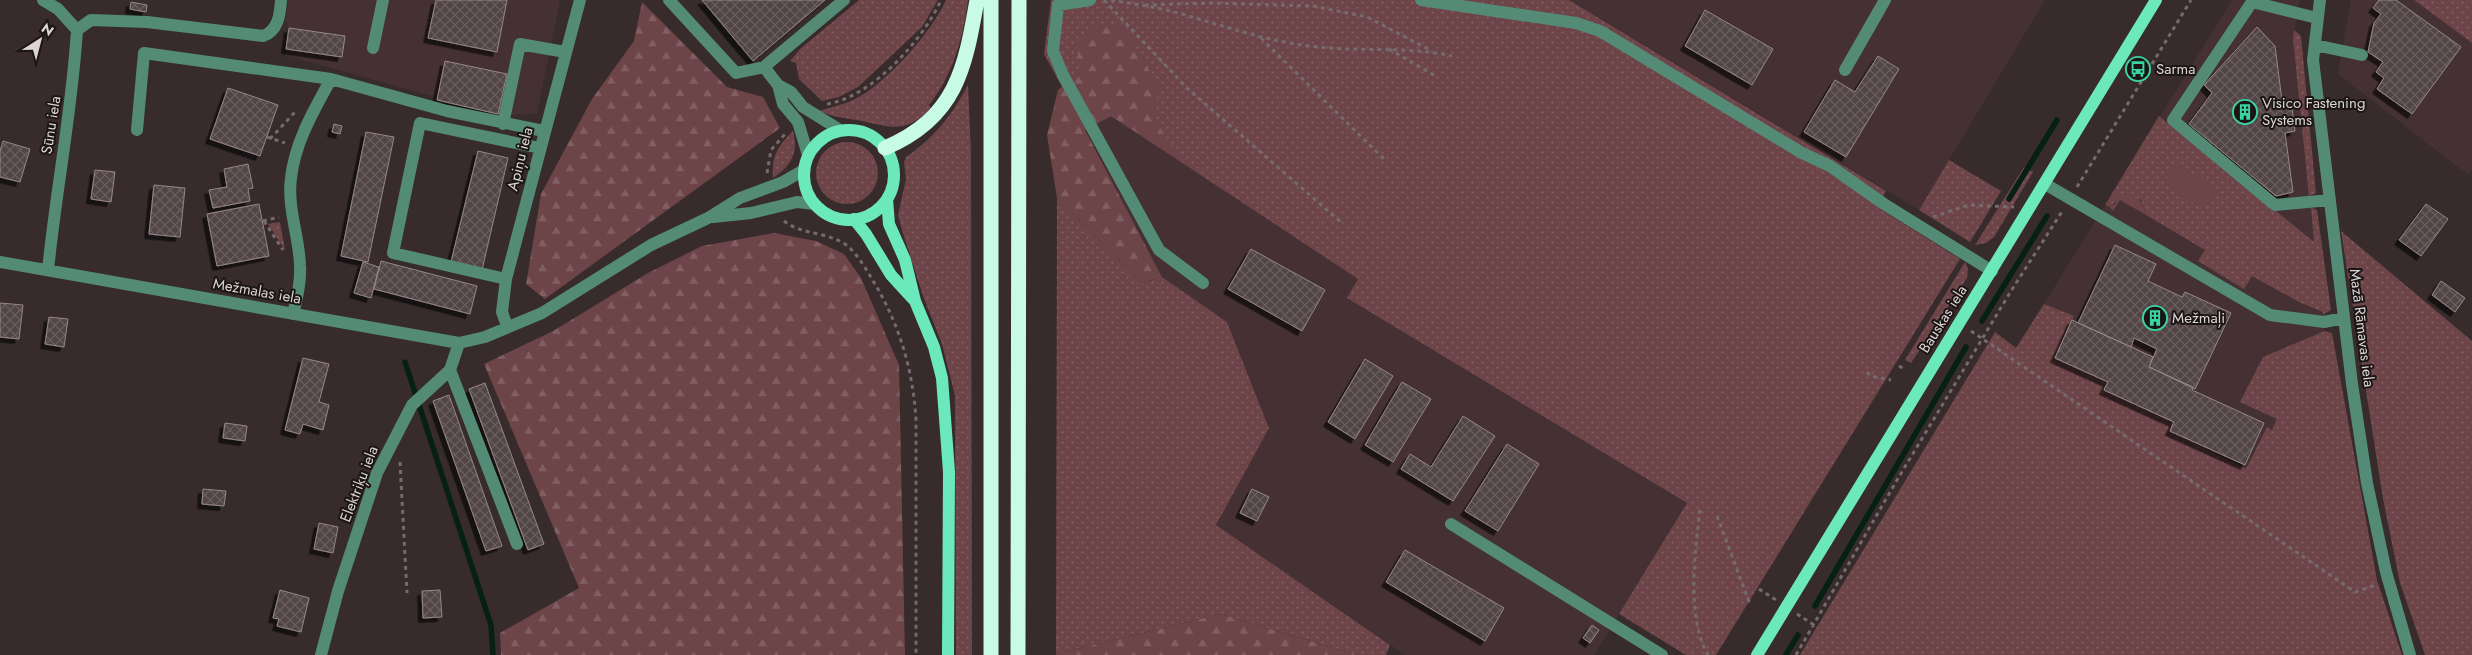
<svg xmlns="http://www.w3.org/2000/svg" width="2472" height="655" viewBox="0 0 2472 655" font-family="Jost,sans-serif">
<defs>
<pattern id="grass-dots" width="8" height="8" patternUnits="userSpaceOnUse" patternTransform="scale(1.25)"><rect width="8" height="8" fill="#6d4448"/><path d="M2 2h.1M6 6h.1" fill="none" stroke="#815e62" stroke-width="1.8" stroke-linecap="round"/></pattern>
<pattern id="forest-firs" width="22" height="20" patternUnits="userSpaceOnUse" patternTransform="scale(1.25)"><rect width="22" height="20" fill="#6d4448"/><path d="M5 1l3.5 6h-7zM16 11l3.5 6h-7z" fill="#815e62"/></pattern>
<pattern id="building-cross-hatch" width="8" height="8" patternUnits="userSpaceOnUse" patternTransform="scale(1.25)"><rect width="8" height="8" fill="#514445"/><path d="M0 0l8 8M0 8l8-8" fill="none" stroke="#695e5f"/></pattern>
<filter id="shadow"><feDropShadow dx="-4.5" dy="4.5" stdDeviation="0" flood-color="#0009"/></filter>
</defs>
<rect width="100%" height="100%" fill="#372b2c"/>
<path fill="#453133" d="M 288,0 L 560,0 L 537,114 L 499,115 L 285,55 L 289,29 L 286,21 Z
M 1570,0 L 2045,0 L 1919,210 Z
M 2232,0 L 2300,0 L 2293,39 L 2315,243 L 2325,331 L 2370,581 L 2016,349 Z
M 2351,0 L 2414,0 L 2472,43 L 2472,170 L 2468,175 L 2338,74 Z
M 1111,116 L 1358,279 L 1348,298 L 1687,503 L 1594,655 L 1405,655 L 1216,525 L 1269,427 L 1227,322 L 1162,277 L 1085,129 Z"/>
<path fill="url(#grass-dots)" d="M 859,0 L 938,0 L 922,27 L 858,87 L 839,97 L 822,101 L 799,79 L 796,63 L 790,61 L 800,49 Z
M 946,0 L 968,0 C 964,36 952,77 929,105 L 931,109 C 904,133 894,128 862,121 C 847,118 833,118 820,111 C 830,107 843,105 853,100 C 885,85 932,32 946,0 Z
M 1051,0 L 1569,0 L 1886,191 L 1877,207 L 1960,259 L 1716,655 L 1686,655 L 1619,614 L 1687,503 L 1347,298 L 1358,279 L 1111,116 L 1085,129 L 1044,54 Z
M 2414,0 L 2472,0 L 2472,43 Z
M 2294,30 L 2301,36 L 2316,193 L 2309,196 L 2293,39 Z
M 968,85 L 971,152 L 972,655 L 956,655 L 955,396 L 942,344 L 923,296 L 901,227 L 898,215 L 906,179 L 904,162 L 906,157 C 934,138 952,115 968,85 Z
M 2159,116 L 2314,242 L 2311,207 L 2317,210 L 2331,310 L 2323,315 L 2323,312 L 2299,302 L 2252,276 L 2244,289 L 2198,261 L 2205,250 L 2146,215 L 2141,200 L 2124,193 L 2110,207 L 2105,205 Z
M 793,131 C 799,153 791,166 773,178 C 771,156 778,146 793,131 Z
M816 173a31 31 0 1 1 62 0a31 31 0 1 1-62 0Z
M 1949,160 L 2001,191 L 1970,242 L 1919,210 Z
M 2024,167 L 2033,172 L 1994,237 L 1986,243 L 1975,245 Z
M 1057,198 L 1142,283 L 1162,277 L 1227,322 L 1269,428 L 1216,525 L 1390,645 L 1386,655 L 1357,655 L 1221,614 L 1056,654 Z
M 280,222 L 285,250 L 268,224 Z
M 2341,231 L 2472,341 L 2472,655 L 2425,655 L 2400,583 L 2383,499 Z
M 1965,262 L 1968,269 L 1967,278 L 1911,363 L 1905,360 Z
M 2044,304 L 2074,316 L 2055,358 L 2108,382 L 2174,422 L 2170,431 L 2246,469 L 2267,427 L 2272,430 L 2277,419 L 2240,402 L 2263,357 L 2325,331 L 2332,333 L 2377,580 L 2402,655 L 1800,655 L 1995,332 L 2016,348 Z"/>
<path fill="url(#forest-firs)" d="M 642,2 L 727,87 L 763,97 L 780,128 L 545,299 L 526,284 L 541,194 L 592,99 L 634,41 Z
M 1104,23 L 1125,29 L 1158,86 L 1156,122 L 1185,164 L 1111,116 L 1085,130 L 1162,277 L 1142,283 L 1057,198 L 1047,135 L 1058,90 L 1081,71 L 1075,40 Z
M 774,233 L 816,241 L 844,254 L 861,278 L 899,365 L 905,655 L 501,655 L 500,633 L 579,588 L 484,364 L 553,331 L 648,273 L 702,246 Z
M 1221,614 L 1357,655 L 1056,655 L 1056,654 Z"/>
<path fill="#6d4448" d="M 2176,163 L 2217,189 L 2204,210 L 2164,183 Z
M 2124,193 C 2139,196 2142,201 2146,215 L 2120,200 L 2113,211 L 2110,207 L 2115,204 L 2116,195 Z"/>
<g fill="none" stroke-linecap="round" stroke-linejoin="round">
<path stroke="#062017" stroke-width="5.5" d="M 2009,199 L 2057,120
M 1982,321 L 2047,216
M 405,362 L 491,625 L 493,655
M 1815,606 L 1966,347
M 1786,655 L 1798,635"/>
</g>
<path fill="url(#building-cross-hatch)" stroke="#968788" filter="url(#shadow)" d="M 436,0 L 507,0 L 497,52 L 428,38 Z
M 702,0 L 825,0 L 753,61 Z
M 2379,0 L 2396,0 L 2461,47 L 2412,114 L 2377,89 L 2384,78 L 2376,72 L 2383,62 L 2368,52 L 2374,23 L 2381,14 L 2373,8 Z
M 131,2 L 147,5 L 146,12 L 130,9 Z
M 1705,10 L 1773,49 L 1752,85 L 1685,46 Z
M 2257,27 L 2275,46 L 2282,101 L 2291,100 L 2295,131 L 2285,133 L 2293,192 L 2276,196 L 2189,124 L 2212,93 L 2204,85 Z
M 289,28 L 345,36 L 342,57 L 286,49 Z
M 1878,56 L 1899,69 L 1846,157 L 1804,132 L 1835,80 L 1855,92 Z
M 445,61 L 507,74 L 498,114 L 437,100 Z
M 228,88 L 278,105 L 260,156 L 210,139 Z
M 334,124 L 342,126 L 340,134 L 332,132 Z
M 366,132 L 394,137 L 368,262 L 341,256 Z
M 3,141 L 30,149 L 20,182 L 0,177 L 0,151 Z
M 478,151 L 508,158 L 482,270 L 451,262 Z
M 248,164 L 253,188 L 248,189 L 250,201 L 213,208 L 209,190 L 227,187 L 224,169 Z
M 95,170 L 115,172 L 111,202 L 91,199 Z
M 154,185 L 185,188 L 180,237 L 149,234 Z
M 259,204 L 269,256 L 217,266 L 207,214 Z
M 2426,204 L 2448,219 L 2421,256 L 2399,240 Z
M 2115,245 L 2156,264 L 2148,281 L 2182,297 L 2185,292 L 2231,313 L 2195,389 L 2149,367 L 2157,349 L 2134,338 L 2131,347 L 2078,323 Z
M 1251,249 L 1325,290 L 1302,331 L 1228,289 Z
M 381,261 L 477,286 L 470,314 L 374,289 Z
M 363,262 L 379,267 L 371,298 L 354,293 Z
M 2441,281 L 2465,298 L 2455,312 L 2432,295 Z
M 0,303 L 23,305 L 19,339 L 0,337 Z
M 49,317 L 68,319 L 64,347 L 45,344 Z
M 2072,320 L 2153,357 L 2149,367 L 2193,387 L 2192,390 L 2264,423 L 2245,465 L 2170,431 L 2174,422 L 2104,390 L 2108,382 L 2055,358 Z
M 303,358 L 329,364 L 319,402 L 329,405 L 323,430 L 303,424 L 300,434 L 285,430 Z
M 1365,359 L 1393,376 L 1355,439 L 1328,422 Z
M 1402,382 L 1431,399 L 1393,462 L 1365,445 Z
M 485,383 L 544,544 L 528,550 L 469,389 Z
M 449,395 L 502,546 L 486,551 L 433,401 Z
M 1463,416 L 1495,436 L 1453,501 L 1401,469 L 1410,454 L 1431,467 Z
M 225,423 L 247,426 L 245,441 L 223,438 Z
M 1507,444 L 1539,464 L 1498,531 L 1465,511 Z
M 203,489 L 226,491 L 224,506 L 202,504 Z
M 1252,489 L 1269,497 L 1257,521 L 1240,513 Z
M 319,523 L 338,527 L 333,553 L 314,549 Z
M 1405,550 L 1504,608 L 1485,641 L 1386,582 Z
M 280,590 L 309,598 L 301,632 L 277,626 L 279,619 L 273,618 Z
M 440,590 L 442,617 L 423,618 L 422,591 Z
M 1592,625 L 1599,630 L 1590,643 L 1583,638 Z"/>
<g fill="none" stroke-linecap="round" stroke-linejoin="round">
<path stroke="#766b6c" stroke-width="3" stroke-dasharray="4 4" stroke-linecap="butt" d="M 1104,0 L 1187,88 L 1343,224
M 1111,0 C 1133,4 1157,7 1178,13 C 1225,26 1271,43 1319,47 C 1363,52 1408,46 1452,56
M 1145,5 L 1209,3 L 1313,6 L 1367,17 L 1432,51
M 1261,38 L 1386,161
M 1389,49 L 1437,77
M 2134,75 L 2142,80
M 827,104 C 872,97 923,40 941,0
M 267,137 L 285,143
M 270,139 L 296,111
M 767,173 L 771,150 L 786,133
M 2077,187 L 2191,0
M 1933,217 L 1968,205 L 2014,207
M 263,221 L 279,217
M 264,221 L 283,250
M 784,221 C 803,236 831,231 850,248 C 859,257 866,269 872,279 C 899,323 913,369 916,420 L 916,655
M 1971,331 L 2355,592 L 2376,585
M 1899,366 L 1904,369
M 1867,372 L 1870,376 L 1891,380
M 400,462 L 407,593
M 1700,510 C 1695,552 1686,617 1708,655
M 1717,516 L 1750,604
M 1759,589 L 1776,600
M 1797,614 L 1814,625
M 1796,655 L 1897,480 L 2011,291 L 2063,210"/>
<path stroke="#538b76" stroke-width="12" d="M 43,0 L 58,9 L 77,30 C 72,111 56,190 48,270
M 669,0 L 736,73 L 764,67 L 844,0
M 1090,0 L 1058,5 L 1053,51 L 1063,75 L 1159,250 L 1203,283
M 1421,0 L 1576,23 L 1600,31 L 1802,153 L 1830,166 L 1884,204 L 1992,271
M 2320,0 L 2313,60 L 2352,384 L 2367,483 L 2386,572 L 2410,655
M 2317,18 L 2252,2 L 2173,120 L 2275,205 L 2330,200
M 77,30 L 91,20 L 147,22 L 263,36 C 278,31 280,15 281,0
M 2315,45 L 2362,55
M 373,48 L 383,0
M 764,67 L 778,85 L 783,104 L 798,122 L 808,155
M 1845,70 L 1885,0
M 778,85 L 791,92 L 803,107 L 840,130
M 503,124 L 520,44 L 565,52
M 137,130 L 144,53 L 331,79 L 447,111 L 544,131
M 2045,184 L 2270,315 L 2324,322 L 2344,318
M 713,217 L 751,213 L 797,202 L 814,204
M 0,262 L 459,343 L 485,337 L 542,313 L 651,245 L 708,218 L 740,198 L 783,182 L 804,170
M 506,279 L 393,253 L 420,123 L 540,148
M 293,314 C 297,298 301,282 300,265 C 299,236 287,207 291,178 C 295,142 314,110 331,79
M 507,326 L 502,312 L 506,279 L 580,0
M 450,370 L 517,544
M 1451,524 L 1662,655
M 321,655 L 338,591 L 377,473 L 412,405 L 450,370 L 459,343"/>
<path stroke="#6ce9bc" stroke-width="12" d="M804 175a45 45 0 1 1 90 0a45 45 0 1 1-90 0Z
M 887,199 L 889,224 L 905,260 L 915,301 L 934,347 L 942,378 L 949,472 L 948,655
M 854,219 L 866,234 L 891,275 L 913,299
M 1757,655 L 2156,0"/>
<path stroke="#c7fbe5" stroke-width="15" d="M 885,148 C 956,118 965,69 977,0
M 991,655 L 991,0
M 1018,655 L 1019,0"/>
</g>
<defs>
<symbol id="bus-ring" viewBox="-11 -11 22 22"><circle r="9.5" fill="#1b1515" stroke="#3bd4a4" stroke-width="1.5"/><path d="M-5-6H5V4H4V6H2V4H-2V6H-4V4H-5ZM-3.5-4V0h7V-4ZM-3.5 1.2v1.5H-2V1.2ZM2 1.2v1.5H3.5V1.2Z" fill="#3bd4a4"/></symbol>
<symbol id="building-ring" viewBox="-11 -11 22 22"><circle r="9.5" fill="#1b1515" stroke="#3bd4a4" stroke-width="1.5"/><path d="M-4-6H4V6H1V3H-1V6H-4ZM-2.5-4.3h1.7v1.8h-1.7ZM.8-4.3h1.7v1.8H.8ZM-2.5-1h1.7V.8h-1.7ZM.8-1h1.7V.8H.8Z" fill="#3bd4a4"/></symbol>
</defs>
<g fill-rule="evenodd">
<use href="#bus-ring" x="2124" y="55" width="28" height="28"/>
<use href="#building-ring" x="2231" y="98" width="28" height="28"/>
<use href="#building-ring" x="2141" y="304" width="28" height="28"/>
</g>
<g text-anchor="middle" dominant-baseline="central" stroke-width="4" stroke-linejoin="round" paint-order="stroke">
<g font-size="15" fill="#dcd4d5" stroke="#1b1515" text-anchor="start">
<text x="2156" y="69">Sarma</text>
<text x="2262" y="103">Visico Fastening<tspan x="2262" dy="17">Systems</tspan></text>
<text x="2172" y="318">Mežmaļi</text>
</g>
<g font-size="15" fill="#dcd4d5" stroke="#1b1515">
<text transform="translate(51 125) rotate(-81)">Sūnu iela</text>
<text transform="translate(520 159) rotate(-76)">Apiņu iela</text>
<text transform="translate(257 291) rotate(10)">Mežmalas iela</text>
<text transform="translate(1943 319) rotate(-58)">Bauskas iela</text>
<text transform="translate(2362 328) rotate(83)">Mazā Rāmavas iela</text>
<text transform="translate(359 484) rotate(-69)">Elektriķu iela</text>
</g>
</g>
<g transform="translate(40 40) rotate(36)" stroke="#1b1515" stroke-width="4" paint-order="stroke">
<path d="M0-4L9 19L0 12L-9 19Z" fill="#dcd4d5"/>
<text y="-8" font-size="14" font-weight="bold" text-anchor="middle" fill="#dcd4d5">N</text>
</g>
</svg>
